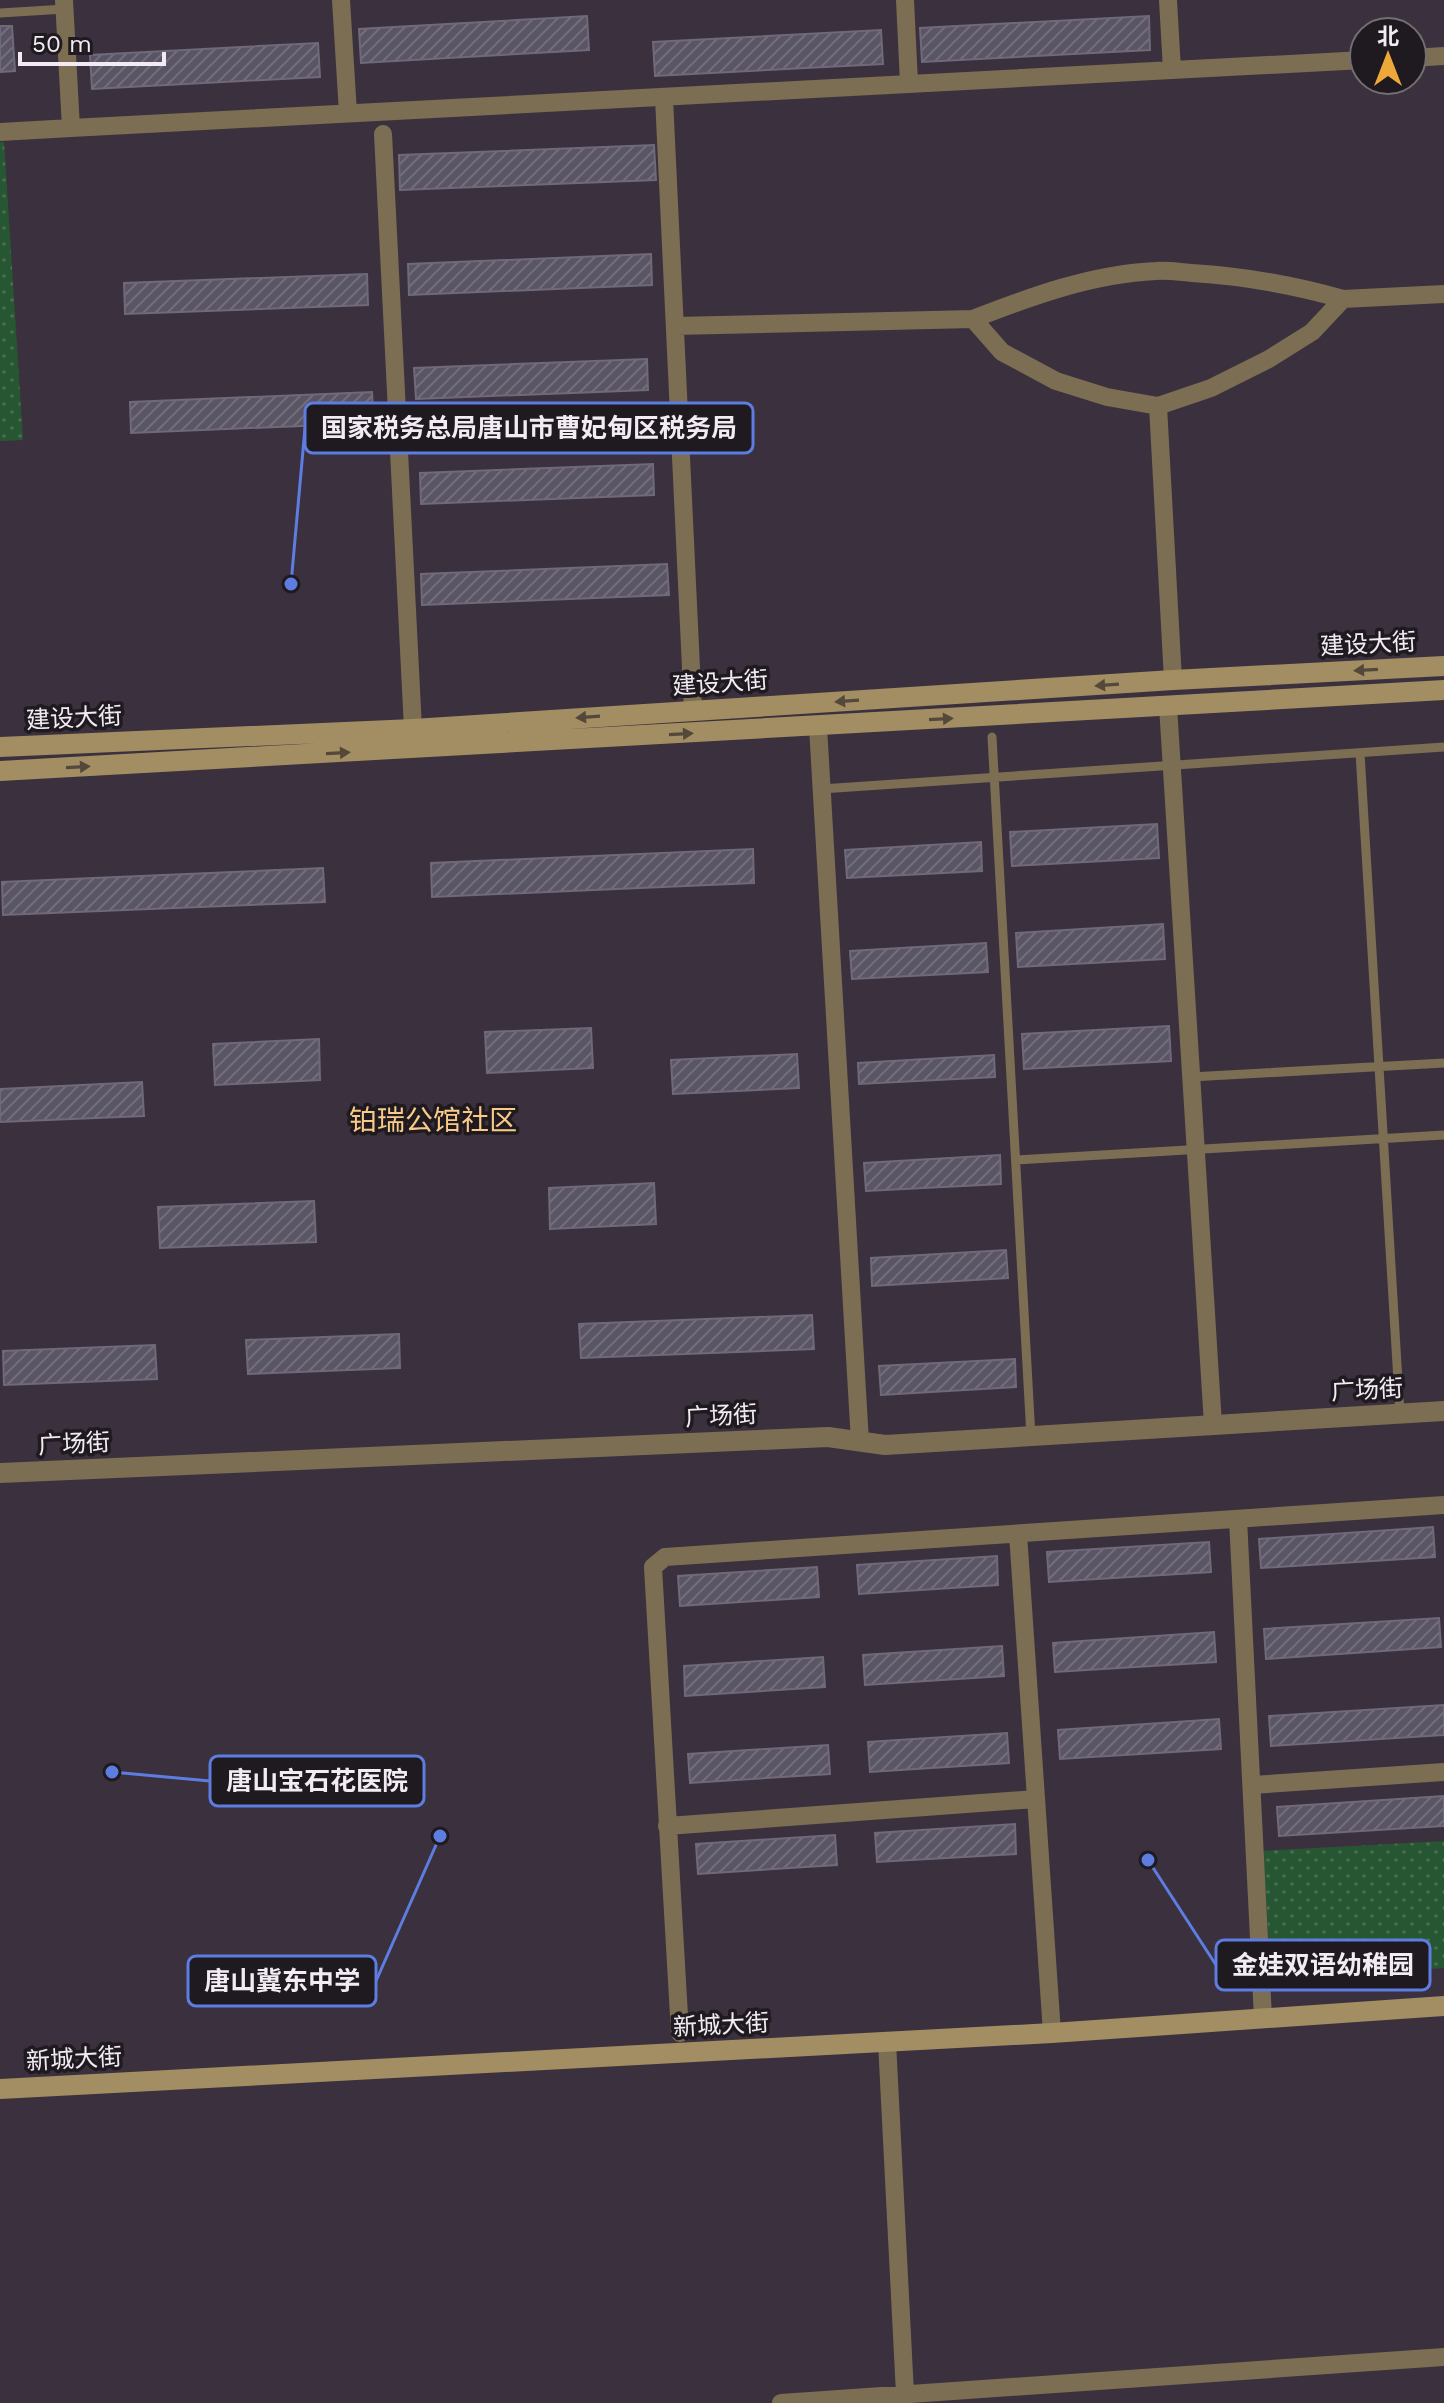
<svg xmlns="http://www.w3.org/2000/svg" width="1444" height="2403" viewBox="0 0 1444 2403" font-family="'Work Sans','Noto Sans SC',sans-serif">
<defs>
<pattern id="green-dots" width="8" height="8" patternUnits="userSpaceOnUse" patternTransform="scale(2)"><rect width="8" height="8" fill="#275732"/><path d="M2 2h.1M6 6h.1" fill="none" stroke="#476f50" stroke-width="1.8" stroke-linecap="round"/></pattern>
<pattern id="building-hatch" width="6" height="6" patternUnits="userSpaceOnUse" patternTransform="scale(2)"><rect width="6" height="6" fill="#5a5565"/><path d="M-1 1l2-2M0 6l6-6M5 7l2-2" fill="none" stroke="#726e7c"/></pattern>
</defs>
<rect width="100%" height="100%" fill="#3b303e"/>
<path fill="url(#green-dots)" d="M 0,142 L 4,142 L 23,440 L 0,441 Z
M 1444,1841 L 1444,1968 L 1271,1979 L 1263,1851 Z"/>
<path fill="url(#building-hatch)" stroke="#6f697a" stroke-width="2" d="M 587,16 L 589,50 L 361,63 L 359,29 Z
M 1149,16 L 1150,50 L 922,62 L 920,28 Z
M 0,26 L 12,26 L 15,71 L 0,72 Z
M 881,30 L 883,64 L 655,76 L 653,42 Z
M 318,43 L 320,77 L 92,89 L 90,55 Z
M 654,145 L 656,180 L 400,190 L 399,155 Z
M 651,254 L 652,285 L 409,295 L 408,264 Z
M 367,274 L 368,305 L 125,314 L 124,283 Z
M 647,359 L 648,390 L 416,399 L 414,368 Z
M 372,392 L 374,423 L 131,433 L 130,402 Z
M 653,464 L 654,495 L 421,504 L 420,473 Z
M 667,564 L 669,595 L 422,605 L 421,574 Z
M 1157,824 L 1159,858 L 1012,866 L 1010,832 Z
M 981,842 L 982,871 L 847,878 L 845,850 Z
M 753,849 L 754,883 L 432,897 L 431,863 Z
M 323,868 L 325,902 L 3,915 L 2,882 Z
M 1163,924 L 1165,959 L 1018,967 L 1016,933 Z
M 986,943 L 988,972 L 852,979 L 850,951 Z
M 1169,1026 L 1171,1061 L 1024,1069 L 1022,1034 Z
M 591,1028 L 593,1068 L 487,1073 L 485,1032 Z
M 319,1039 L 320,1080 L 215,1085 L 213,1044 Z
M 797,1054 L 799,1088 L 673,1094 L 671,1060 Z
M 994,1055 L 995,1077 L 859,1084 L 858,1063 Z
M 142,1082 L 144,1116 L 0,1122 L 0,1089 Z
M 1000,1155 L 1001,1184 L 866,1191 L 864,1163 Z
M 654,1183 L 656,1224 L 550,1229 L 549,1188 Z
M 314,1201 L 316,1242 L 160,1248 L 158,1207 Z
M 1006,1250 L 1008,1278 L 872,1286 L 871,1258 Z
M 812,1315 L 814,1349 L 581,1358 L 579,1324 Z
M 399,1334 L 400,1368 L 248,1374 L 246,1340 Z
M 155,1345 L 157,1379 L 4,1385 L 3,1351 Z
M 1015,1359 L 1016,1387 L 881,1395 L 879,1366 Z
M 1433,1527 L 1435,1557 L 1261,1568 L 1259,1539 Z
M 1209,1542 L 1211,1572 L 1049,1582 L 1047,1552 Z
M 997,1556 L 998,1585 L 859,1594 L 857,1565 Z
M 817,1567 L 819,1597 L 680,1606 L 678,1576 Z
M 1439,1618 L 1441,1647 L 1266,1659 L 1264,1629 Z
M 1214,1632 L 1216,1662 L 1055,1672 L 1053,1643 Z
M 1002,1646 L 1004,1676 L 865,1685 L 863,1655 Z
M 823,1657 L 825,1687 L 685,1696 L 684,1666 Z
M 1444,1705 L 1444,1735 L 1271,1746 L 1269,1716 Z
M 1219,1719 L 1221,1749 L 1060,1759 L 1058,1730 Z
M 1007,1733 L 1009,1763 L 870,1772 L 868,1742 Z
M 828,1745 L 830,1774 L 690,1783 L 688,1754 Z
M 1444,1796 L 1444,1826 L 1279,1836 L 1277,1807 Z
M 1015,1824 L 1016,1854 L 877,1862 L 875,1833 Z
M 835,1835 L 837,1865 L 698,1874 L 696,1844 Z"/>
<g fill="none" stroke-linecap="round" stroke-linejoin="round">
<path stroke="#7b6e53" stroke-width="9" d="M 0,13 L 65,9
M 992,737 L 1031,1437
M 1360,753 L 1400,1414
M 821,789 L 1444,747
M 1191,1077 L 1444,1063
M 1016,1160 L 1444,1135"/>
<path stroke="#7b6e53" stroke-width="18" d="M 64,0 L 71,128 L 1364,60
M 341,0 L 348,113
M 905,0 L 909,83
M 1168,0 L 1172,70
M 1412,58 L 1444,56
M 664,98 L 693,710
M 0,132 L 71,128
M 383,134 L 413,729
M 1343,299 L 1444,294
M 675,326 L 973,319 L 1002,352 L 1056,381 L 1107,397 L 1158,406 L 1211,388 L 1269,359 L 1312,332 L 1343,299 C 1293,285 1244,276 1192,273 C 1180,272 1168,270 1156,271 C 1092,274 1032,296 973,319
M 1158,406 L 1173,680
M 1168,706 L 1213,1425
M 818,727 L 860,1442
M 1238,1519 L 1263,2018
M 1018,1534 L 1052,2033
M 1252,1785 L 1444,1772
M 667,1826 L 1036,1799
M 680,2033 L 653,1567 L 665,1557 L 1444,1505
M 887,2042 L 905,2394
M 781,2403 L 1444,2357"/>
<path stroke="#7b6e53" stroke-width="20" d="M 0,1473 L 828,1437 L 885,1445 L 1444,1411"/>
<path stroke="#a28e62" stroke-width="20" d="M 0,747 L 413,729 L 1173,680 L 1444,666
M 0,771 L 1444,690
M 0,2089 L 1052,2033 L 1444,2006"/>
</g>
<defs><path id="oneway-solid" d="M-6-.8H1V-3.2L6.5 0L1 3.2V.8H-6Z" transform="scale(2)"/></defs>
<g fill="#53483a">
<use href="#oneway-solid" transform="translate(1366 670) rotate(177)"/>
<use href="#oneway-solid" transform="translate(1107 685) rotate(176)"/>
<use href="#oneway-solid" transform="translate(847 701) rotate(176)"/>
<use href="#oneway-solid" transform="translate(588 717) rotate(176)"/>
<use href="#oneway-solid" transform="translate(941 719) rotate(-3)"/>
<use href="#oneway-solid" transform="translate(681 734) rotate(-3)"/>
<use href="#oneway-solid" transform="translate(338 753) rotate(-3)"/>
<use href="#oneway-solid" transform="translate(78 767) rotate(-3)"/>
</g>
<g text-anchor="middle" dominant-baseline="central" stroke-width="7" stroke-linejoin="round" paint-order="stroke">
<g font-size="24" fill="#f2ebf3" stroke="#1f1a20">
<text transform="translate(1368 644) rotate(-3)">建设大街</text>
<text transform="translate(720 683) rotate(-4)">建设大街</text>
<text transform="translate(74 718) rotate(-3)">建设大街</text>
<text transform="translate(1367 1390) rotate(-3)">广场街</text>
<text transform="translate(721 1416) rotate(-3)">广场街</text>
<text transform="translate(74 1444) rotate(-3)">广场街</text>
<text transform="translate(721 2025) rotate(-3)">新城大街</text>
<text transform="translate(74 2059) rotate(-3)">新城大街</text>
</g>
<g font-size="28" fill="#faca88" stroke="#1f1a20">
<text x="433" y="1120">铂瑞公馆社区</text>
</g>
</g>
<path fill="none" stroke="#5d7de0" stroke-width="3" d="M291 584L305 428M112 1772L210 1781M1148 1860L1216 1965M440 1836L376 1981"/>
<g fill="#5d7de0" stroke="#1f1a20" stroke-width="3">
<circle cx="291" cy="584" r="8"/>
<circle cx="112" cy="1772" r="8"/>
<circle cx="1148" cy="1860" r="8"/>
<circle cx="440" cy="1836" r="8"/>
</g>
<g fill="#1f1a20" stroke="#5d7de0" stroke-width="3">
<rect x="305" y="403" width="448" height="50" rx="8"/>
<rect x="210" y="1756" width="214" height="50" rx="8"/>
<rect x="1216" y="1940" width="214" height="50" rx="8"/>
<rect x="188" y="1956" width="188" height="50" rx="8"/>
</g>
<g font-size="26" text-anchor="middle" font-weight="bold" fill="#f2ebf3">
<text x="529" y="437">国家税务总局唐山市曹妃甸区税务局</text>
<text x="317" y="1790">唐山宝石花医院</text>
<text x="1323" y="1974">金娃双语幼稚园</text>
<text x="282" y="1990">唐山冀东中学</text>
</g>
<g transform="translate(1388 56)"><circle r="38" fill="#1f1a20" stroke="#736e74" stroke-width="2"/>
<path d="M0-6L14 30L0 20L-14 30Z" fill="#eda83b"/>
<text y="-12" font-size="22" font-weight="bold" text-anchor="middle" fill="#f2ebf3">北</text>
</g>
<path d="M20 52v12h144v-12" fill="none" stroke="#f2ebf3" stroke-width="4"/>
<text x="32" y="52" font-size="24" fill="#f2ebf3" stroke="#1f1a20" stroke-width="6" paint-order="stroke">50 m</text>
</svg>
